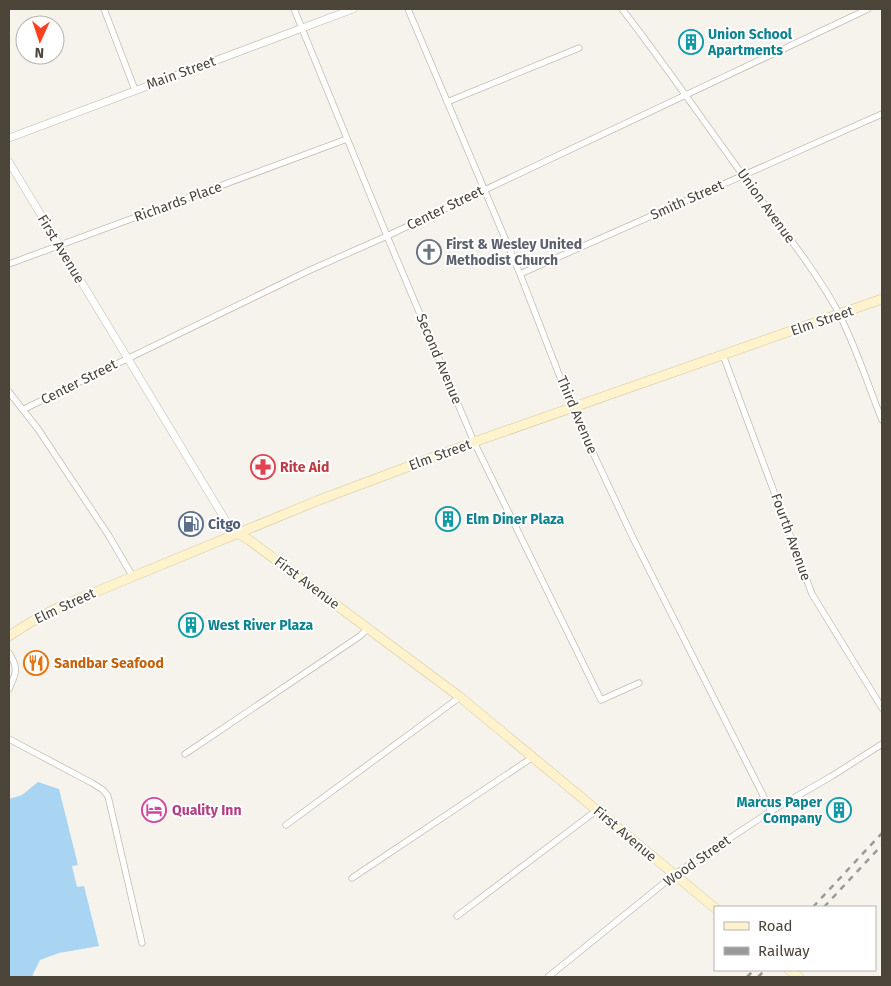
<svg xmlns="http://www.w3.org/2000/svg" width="891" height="986" viewBox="0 0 891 986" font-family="'Fira Sans',sans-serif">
<rect width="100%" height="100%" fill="#f6f3ec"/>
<path fill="#a9d4f2" d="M 38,782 L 59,789 L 78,865 L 72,866 L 77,887 L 84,886 L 99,946 L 59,953 L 40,960 L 33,974 L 33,977 L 9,977 L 9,799 L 22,795 Z"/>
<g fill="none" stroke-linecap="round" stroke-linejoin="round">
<defs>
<path id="minor" d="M 104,9 L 135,90
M 294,9 L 387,236 L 474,442 L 601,700 L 639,683
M 408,9 L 520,274 L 572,408 L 632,536 L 771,811
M 622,9 C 664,63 702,119 742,174 C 773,218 809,260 836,308 C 855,343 867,383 882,420
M 447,102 L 579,48
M 9,264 L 347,139
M 520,274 L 882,114
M 723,355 L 812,594 L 882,708
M 9,392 L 38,429 L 109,536 L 133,577
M 24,409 L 308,271 L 387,236 L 868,9
M 9,653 C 19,668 16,674 9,689
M 9,739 L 92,783 L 103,790 L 108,796 L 142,943
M 185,754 L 360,636 L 367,629
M 286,825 L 460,697
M 352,878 L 533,757
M 457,916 L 597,810
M 548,977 L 674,875 L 771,811 L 832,776 L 882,744"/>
<path id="tertiary" d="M 9,138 L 353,9
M 9,162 L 229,526 L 237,533"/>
<path id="secondary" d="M 237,533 L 249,540 L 460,697 L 715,908
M 9,636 L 31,622 L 59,607 L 319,500 L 474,442 L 882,299
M 789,970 L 799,977"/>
</defs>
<use href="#minor" stroke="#c2bbae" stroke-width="7"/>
<use href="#tertiary" stroke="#c2bbae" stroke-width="8"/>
<use href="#secondary" stroke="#d6c79b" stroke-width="10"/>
<use href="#minor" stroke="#fff" stroke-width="5.5"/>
<use href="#tertiary" stroke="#fff" stroke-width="7"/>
<use href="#secondary" stroke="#fff3cd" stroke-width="9"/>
<path stroke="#9a9a9a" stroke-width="2.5" stroke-dasharray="6 6" stroke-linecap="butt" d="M 813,907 L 882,833
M 824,907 L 882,845
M 747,977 L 754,970
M 758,977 L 765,970"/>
</g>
<defs>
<symbol id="building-ring" viewBox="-11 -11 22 22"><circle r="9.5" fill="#fff" stroke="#0f9aa8" stroke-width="1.5"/><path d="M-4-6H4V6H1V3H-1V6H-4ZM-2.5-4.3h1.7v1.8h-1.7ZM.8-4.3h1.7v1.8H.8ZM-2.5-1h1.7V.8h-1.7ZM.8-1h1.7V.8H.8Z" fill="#0f9aa8"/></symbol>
<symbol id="church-ring" viewBox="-11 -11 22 22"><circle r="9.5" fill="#fff" stroke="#6b7280" stroke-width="1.5"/><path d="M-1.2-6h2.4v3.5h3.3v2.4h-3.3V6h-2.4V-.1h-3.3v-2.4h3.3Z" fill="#6b7280"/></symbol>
<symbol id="pharmacy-ring" viewBox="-11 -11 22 22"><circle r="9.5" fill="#fff" stroke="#e0444e" stroke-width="1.5"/><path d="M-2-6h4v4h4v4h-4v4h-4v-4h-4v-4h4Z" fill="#e0444e"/></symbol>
<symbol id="fuel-ring" viewBox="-11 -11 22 22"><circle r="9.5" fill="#fff" stroke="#5c6f8a" stroke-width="1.5"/><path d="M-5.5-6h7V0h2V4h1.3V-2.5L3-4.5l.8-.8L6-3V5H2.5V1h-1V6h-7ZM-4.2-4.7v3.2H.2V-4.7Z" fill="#5c6f8a"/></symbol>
<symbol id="restaurant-ring" viewBox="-11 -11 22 22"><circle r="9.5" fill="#fff" stroke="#e8710a" stroke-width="1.5"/><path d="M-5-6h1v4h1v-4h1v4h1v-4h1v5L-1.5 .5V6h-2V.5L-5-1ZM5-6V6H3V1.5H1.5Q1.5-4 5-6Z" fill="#e8710a"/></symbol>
<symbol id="hotel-ring" viewBox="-11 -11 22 22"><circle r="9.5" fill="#fff" stroke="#d1479c" stroke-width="1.5"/><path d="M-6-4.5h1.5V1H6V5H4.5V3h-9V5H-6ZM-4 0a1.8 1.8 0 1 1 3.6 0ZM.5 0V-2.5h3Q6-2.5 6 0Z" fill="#d1479c"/></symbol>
</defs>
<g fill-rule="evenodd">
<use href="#building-ring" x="677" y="28" width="28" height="28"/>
<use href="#church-ring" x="415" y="238" width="28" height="28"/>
<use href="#pharmacy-ring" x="249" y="453" width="28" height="28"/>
<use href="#building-ring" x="434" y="505" width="28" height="28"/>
<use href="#fuel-ring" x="177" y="510" width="28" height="28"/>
<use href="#building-ring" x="177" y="611" width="28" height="28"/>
<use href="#restaurant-ring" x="22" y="649" width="28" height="28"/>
<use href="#hotel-ring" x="140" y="796" width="28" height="28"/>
<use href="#building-ring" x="825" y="796" width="28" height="28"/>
</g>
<g text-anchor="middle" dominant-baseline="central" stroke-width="4" stroke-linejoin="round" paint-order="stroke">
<g font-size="14" font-weight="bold" fill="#0d838f" stroke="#fff" text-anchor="start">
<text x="708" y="34">Union School<tspan x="708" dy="16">Apartments</tspan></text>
<text x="466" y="519">Elm Diner Plaza</text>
<text x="208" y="625">West River Plaza</text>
<text x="822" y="802" text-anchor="end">Marcus Paper<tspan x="822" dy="16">Company</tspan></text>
</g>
<g font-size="14" fill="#4b4439" stroke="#fff">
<text transform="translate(181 73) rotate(-20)">Main Street</text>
<text transform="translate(687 200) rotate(-24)">Smith Street</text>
<text transform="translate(178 202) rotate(-20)">Richards Place</text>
<text transform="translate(766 206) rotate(54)">Union Avenue</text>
<text transform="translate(445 208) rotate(-26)">Center Street</text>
<text transform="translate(61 249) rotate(59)">First Avenue</text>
<text transform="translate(822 321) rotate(-19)">Elm Street</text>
<text transform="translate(439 359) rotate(67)">Second Avenue</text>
<text transform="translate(79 382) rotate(-27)">Center Street</text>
<text transform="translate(577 415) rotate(67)">Third Avenue</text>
<text transform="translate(440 455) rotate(-20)">Elm Street</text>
<text transform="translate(791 537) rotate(70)">Fourth Avenue</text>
<text transform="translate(307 583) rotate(37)">First Avenue</text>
<text transform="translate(65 606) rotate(-25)">Elm Street</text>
<text transform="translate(625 834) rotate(40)">First Avenue</text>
<text transform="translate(697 861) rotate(-35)">Wood Street</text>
</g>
<g font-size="14" font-weight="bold" fill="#5b616d" stroke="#fff" text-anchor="start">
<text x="446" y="244">First &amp; Wesley United<tspan x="446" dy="16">Methodist Church</tspan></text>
</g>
<g font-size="14" font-weight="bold" fill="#be3a42" stroke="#fff" text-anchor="start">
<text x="280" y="467">Rite Aid</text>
</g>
<g font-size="14" font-weight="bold" fill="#4e5e75" stroke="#fff" text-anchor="start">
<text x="208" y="524">Citgo</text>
</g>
<g font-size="14" font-weight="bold" fill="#c56008" stroke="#fff" text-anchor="start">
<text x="54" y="663">Sandbar Seafood</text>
</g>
<g font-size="14" font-weight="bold" fill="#b23c85" stroke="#fff" text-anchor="start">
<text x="172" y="810">Quality Inn</text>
</g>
</g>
<rect width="891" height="986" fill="none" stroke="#4b4439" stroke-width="20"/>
<rect x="714" y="906" width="162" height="65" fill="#ffffff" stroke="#b7b4b0"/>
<rect x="724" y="922" width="25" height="8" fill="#fff3cd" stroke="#b7b4b0"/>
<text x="758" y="931" font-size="15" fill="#4b4439">Road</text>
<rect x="724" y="947" width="25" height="8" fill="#9a9a9a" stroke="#b7b4b0"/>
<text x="758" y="956" font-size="15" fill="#4b4439">Railway</text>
<g transform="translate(40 40) rotate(183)"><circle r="24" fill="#ffffff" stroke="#b7b4b0"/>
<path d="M0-4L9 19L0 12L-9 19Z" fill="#fc3f1d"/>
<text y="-8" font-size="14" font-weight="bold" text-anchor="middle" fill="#4b4439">N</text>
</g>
</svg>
